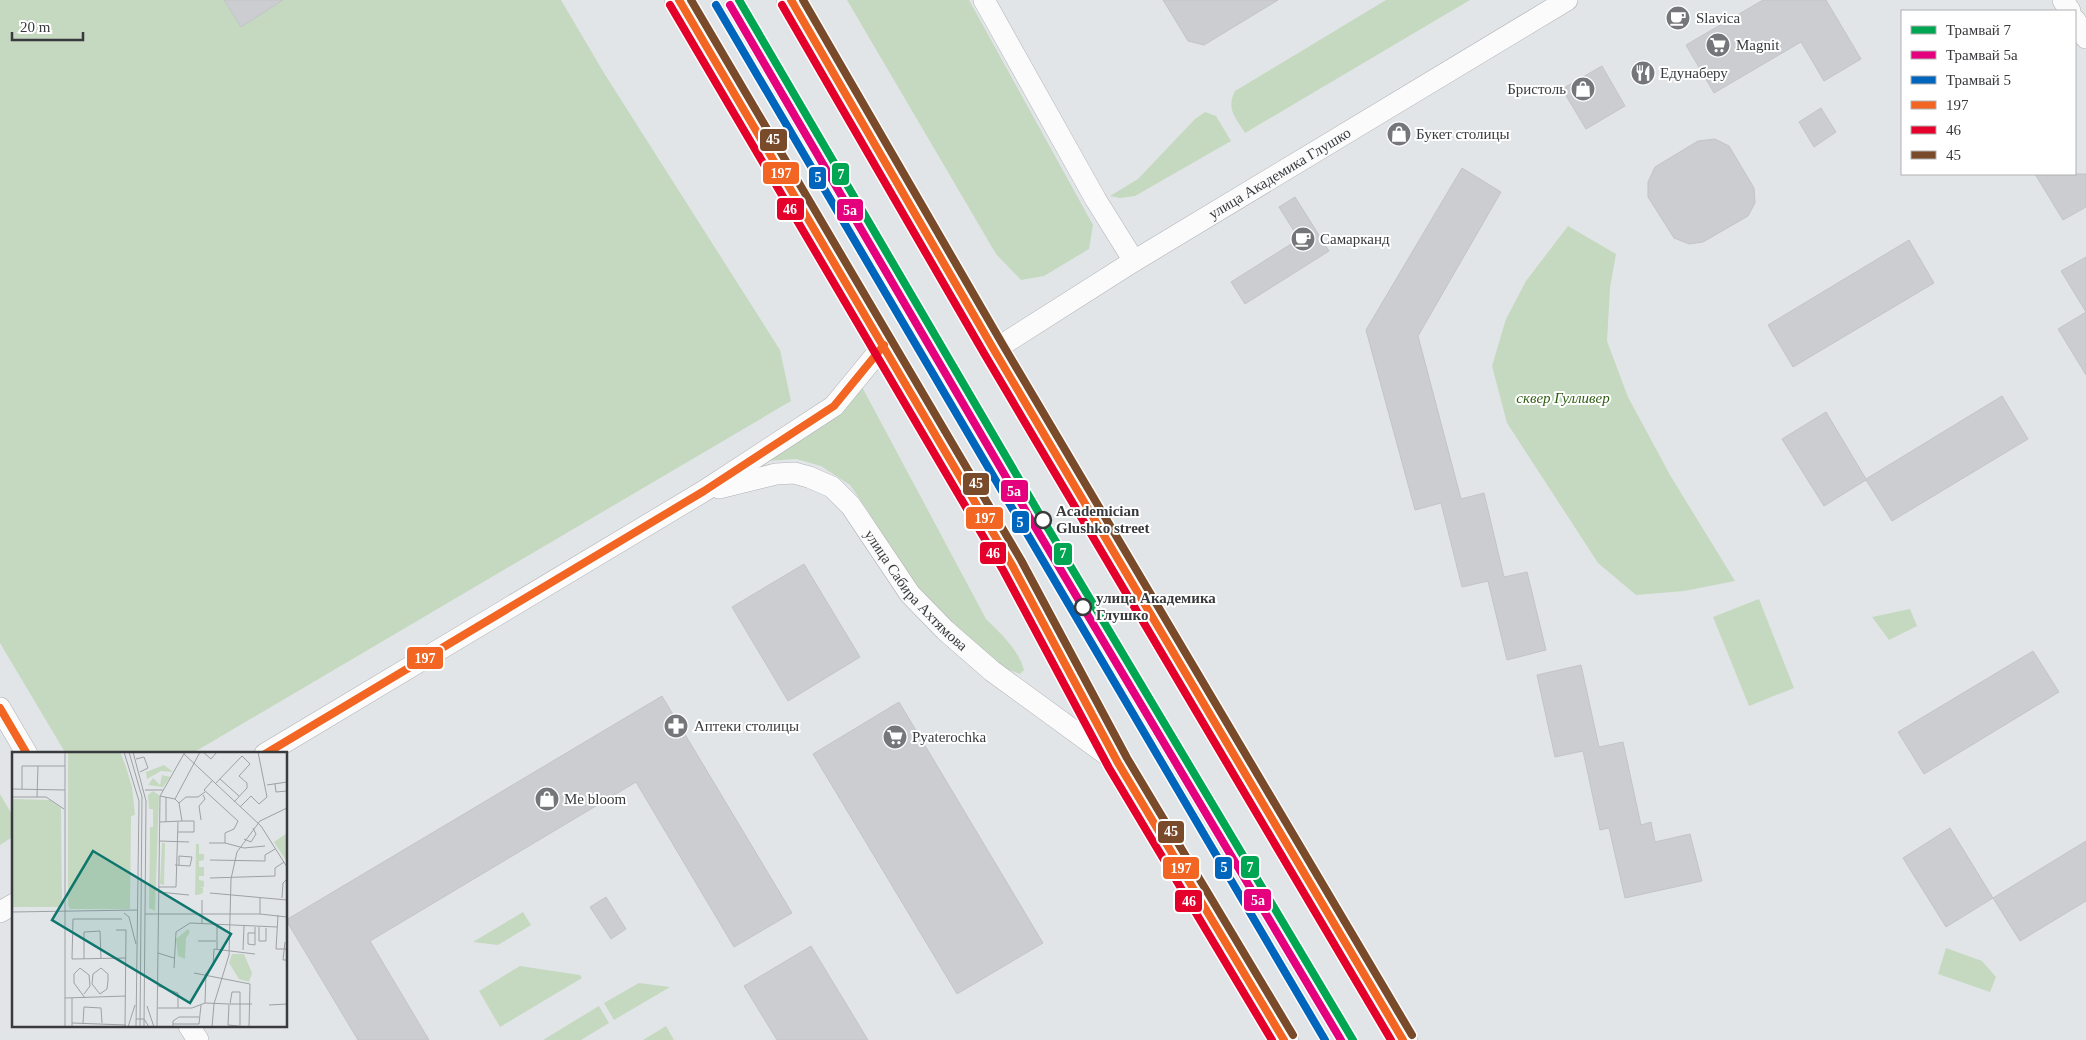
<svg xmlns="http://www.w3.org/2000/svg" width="2086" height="1040" viewBox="0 0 2086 1040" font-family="'Times New Roman',serif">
<rect width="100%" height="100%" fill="#e2e5e8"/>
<path fill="#c4d9bf" d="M 0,0 L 561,0 L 604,73 L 780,350 L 791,401 L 191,754 L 66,754 L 0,643 Z
M 847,0 L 969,0 L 1093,225 L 1089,249 L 1044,276 L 1021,280 L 996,254 Z
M 1386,0 L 1470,0 L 1245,133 C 1235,117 1226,109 1235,91 Z
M 1205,112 L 1216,116 L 1231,141 L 1135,196 L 1120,198 L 1110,196 L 1138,179 L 1195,119 Z
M 1568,226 L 1616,254 L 1610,288 L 1607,341 L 1628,397 L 1670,475 L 1735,581 L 1684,591 L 1636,595 L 1598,563 L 1507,423 L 1492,366 L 1506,319 L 1526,281 Z
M 861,385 L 986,619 C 1000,633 1019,650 1024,670 L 1020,674 L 1007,669 L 940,619 L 900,565 L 866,508 L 850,485 L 821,466 L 796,459 L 767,461 Z
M 1759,599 L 1794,688 L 1749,706 L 1713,617 Z
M 1910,609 L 1917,626 L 1889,640 L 1872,617 Z
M 0,794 L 14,818 L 14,836 L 0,845 Z
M 523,912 L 531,925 L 498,945 L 473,942 Z
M 1946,948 L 1982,961 L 1996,977 L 1990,992 L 1938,974 Z
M 520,966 L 580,975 L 582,978 L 500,1027 L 479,991 Z
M 639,983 L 670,987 L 614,1020 L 604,1003 Z
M 599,1006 L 609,1023 L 581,1040 L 543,1040 Z
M 666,1026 L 674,1040 L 643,1040 Z"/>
<path fill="#cccdd0" stroke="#c3c4c6" d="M 224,0 L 283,0 L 241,27 Z
M 1163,0 L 1278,0 L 1204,45 L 1188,41 Z
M 1763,0 L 1826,0 L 1861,59 L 1824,81 L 1801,42 L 1714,93 L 1686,45 Z
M 1602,66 L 1625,106 L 1586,129 L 1562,89 Z
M 1821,108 L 1836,132 L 1814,147 L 1799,122 Z
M 1715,139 L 1729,146 L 1754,188 L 1755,203 L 1748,216 L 1703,242 L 1689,244 L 1674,238 L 1648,197 L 1648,182 L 1655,167 L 1698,141 Z
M 1462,168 L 1501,192 L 1418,336 L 1461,499 L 1484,493 L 1504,577 L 1527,572 L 1546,650 L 1507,660 L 1488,581 L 1462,587 L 1441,503 L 1415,510 L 1366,330 Z
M 2035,174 L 2086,174 L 2086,207 L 2063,220 Z
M 1295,197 L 1329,251 L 1245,304 L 1231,282 L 1299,239 L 1279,207 Z
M 1909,240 L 1934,283 L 1793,367 L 1768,325 Z
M 2086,257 L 2086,375 L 2058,329 L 2086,312 L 2061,271 Z
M 2002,396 L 2028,439 L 1892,521 L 1866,480 L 1824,506 L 1782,439 L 1826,412 L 1866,479 Z
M 804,564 L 860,657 L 788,701 L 732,607 Z
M 2033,651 L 2059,692 L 1924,774 L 1898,732 Z
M 1581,665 L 1599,747 L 1623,742 L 1641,825 L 1651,822 L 1655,842 L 1690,834 L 1702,881 L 1625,898 L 1609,828 L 1600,830 L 1583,751 L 1555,757 L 1537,675 Z
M 662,696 L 792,913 L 734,947 L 636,782 L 370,941 L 429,1040 L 358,1040 L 286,920 Z
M 899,702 L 1043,943 L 957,994 L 813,754 Z
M 1950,828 L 1993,898 L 1946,927 L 1903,858 Z
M 2086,841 L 2086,901 L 2020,941 L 1993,898 Z
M 606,897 L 626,929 L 611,939 L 590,907 Z
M 811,946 L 868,1040 L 777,1040 L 744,986 Z"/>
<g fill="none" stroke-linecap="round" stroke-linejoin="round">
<defs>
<g id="minor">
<path d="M 984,0 L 1096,200 L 1134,261"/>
<path d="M 2063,0 L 2070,11"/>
<path d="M 2075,20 L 2086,38"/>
<path id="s1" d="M 994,350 L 1134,261 L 1567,0"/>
<path id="s2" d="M 719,488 L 776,474 L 794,473 L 809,477 L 832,487 L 851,506 L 910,594 L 945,630 L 992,671 L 1114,760"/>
<path d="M 0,708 L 27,754"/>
<path d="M 265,754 L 704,491 L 834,406 L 884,345"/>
<path d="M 0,912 L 14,904"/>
<path d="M 189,1026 L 198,1040"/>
</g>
<path id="primary" d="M 679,0 L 1012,565 L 1118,763 L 1284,1040
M 791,0 L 994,350 L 1403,1040"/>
</defs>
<use href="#minor" stroke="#afb1b4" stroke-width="22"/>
<use href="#primary" stroke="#afb1b4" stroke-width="29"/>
<use href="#minor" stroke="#fbfbfc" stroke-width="21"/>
<use href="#primary" stroke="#fbfbfc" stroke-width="28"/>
<defs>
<path id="bus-1" d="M 679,0 L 1012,565 L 1118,763 L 1284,1040
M 791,0 L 994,350 L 1403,1040
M 0,708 L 27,754
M 265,754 L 704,491 L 834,406 L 884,345"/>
<path id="bus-2" d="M 670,5 L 1003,570 L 1109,768 L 1272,1040
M 782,5 L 985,355 L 1391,1040"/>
<path id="bus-3" d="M 691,0 L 1021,560 L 1127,758 L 1293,1035
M 803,0 L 1003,345 L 1412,1035"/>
</defs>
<use href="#bus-1" stroke="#fff" stroke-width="11"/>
<use href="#bus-2" stroke="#fff" stroke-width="11"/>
<use href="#bus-3" stroke="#fff" stroke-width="11"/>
<use href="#bus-1" stroke="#f26522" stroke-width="8"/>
<use href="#bus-2" stroke="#e4002b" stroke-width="8"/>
<use href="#bus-3" stroke="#7a4b2a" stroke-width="8"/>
<defs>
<path id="tram-1" d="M 739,0 L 1043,520 L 1353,1040"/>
<path id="tram-2" d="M 730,5 L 1034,525 L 1341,1040"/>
<path id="tram-3" d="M 716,5 L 1325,1040"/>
</defs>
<use href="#tram-1" stroke="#fff" stroke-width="11"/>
<use href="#tram-2" stroke="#fff" stroke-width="11"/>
<use href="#tram-3" stroke="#fff" stroke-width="11"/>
<use href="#tram-1" stroke="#00a651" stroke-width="8"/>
<use href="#tram-2" stroke="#e5007d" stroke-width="8"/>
<use href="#tram-3" stroke="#0065bd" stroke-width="8"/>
</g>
<defs>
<symbol id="cafe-disc" viewBox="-11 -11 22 22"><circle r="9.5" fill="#747679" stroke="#fff"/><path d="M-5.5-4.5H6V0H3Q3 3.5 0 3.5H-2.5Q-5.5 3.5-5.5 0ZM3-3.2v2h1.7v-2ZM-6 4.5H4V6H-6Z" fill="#fff"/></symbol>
<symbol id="supermarket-disc" viewBox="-11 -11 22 22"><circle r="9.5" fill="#747679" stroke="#fff"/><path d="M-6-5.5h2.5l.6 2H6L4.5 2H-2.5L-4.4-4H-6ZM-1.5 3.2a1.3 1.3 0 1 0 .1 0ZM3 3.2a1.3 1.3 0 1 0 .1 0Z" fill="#fff"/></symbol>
<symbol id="restaurant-disc" viewBox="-11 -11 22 22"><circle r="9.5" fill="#747679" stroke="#fff"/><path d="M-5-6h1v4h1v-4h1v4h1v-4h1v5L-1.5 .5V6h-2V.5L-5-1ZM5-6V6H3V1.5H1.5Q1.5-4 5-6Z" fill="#fff"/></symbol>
<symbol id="shop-disc" viewBox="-11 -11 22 22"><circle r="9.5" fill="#747679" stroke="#fff"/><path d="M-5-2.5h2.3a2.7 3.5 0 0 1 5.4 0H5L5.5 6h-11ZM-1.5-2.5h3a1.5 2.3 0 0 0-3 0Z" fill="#fff"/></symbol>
<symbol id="pharmacy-disc" viewBox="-11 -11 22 22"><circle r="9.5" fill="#747679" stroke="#fff"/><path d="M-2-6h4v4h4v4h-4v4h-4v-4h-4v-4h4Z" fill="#fff"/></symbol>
</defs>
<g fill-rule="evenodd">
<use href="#cafe-disc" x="1664" y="4" width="28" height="28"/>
<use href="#supermarket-disc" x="1704" y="31" width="28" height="28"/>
<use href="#restaurant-disc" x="1629" y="59" width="28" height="28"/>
<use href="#shop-disc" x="1569" y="75" width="28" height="28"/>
<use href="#shop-disc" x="1385" y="120" width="28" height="28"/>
<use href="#cafe-disc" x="1289" y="225" width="28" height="28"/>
<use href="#pharmacy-disc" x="662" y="712" width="28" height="28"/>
<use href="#supermarket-disc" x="881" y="723" width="28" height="28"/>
<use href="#shop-disc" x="533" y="785" width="28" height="28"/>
</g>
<g fill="#fff" stroke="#383a3d" stroke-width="2.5">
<circle cx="1043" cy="520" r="8"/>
<circle cx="1083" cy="607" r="8"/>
</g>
<g text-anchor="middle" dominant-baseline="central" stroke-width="4" stroke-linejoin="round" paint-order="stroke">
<g font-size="15" fill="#383a3d" stroke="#fff" text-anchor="start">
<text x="1696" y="18">Slavica</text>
<text x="1736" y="45">Magnit</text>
<text x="1660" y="73">Едунаберу</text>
<text x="1566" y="89" text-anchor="end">Бристоль</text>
<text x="1416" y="134">Букет столицы</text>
<text x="1320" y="239">Самарканд</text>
<text x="694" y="726">Аптеки столицы</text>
<text x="912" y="737">Pyaterochka</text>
<text x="564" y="799">Me bloom</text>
</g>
<g font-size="15" fill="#383a3d" stroke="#fff">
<text stroke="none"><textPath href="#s1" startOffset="336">улица Академика Глушко</textPath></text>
<text stroke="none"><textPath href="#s2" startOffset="251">улица Сабира Ахтямова</textPath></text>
</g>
<g font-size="15" font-style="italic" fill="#2f5e11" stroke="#fff">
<text x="1563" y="398">сквер Гулливер</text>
</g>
<g font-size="15" font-weight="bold" fill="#383a3d" stroke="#fff" text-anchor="start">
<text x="1056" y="511">Academician<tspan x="1056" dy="17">Glushko street</tspan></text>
<text x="1096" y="598">улица Академика<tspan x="1096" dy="17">Глушко</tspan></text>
</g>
</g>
<g transform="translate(12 752)">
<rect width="275" height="275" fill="#e2e5e8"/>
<path d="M 56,0 L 108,0 L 113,12 L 120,35 L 123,63 L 119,64 L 118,157 L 58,157 L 56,153 ZM 152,13 L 161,20 L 149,19 L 135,27 L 134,20 ZM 150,23 L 158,25 L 151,35 L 136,33 L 141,26 L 148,33 ZM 141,39 L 147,43 L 143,159 L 137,156 L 138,75 L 141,75 L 141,57 L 137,57 L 136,43 ZM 0,47 L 38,48 L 49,56 L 50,155 L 0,155 ZM 275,81 L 275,110 L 262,90 ZM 150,91 L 153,91 L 152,133 L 148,132 ZM 184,92 L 187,92 L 187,102 L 192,102 L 192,108 L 187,109 L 187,115 L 192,115 L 192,124 L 187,124 L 187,128 L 192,129 L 192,135 L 187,136 L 191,136 L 191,141 L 186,143 L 183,143 ZM 176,177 L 178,180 L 174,186 L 173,207 L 166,204 L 164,187 ZM 220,202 L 232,202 L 240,221 L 237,230 L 227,227 L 217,211 Z" fill="#c4d9bf"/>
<path fill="none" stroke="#9ea1a4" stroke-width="1" d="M 112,0 L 127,49 L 124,275M 117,0 L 130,45 L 128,275M 121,0 L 134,49 L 132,275M 191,0 L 199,7 L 205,0M 172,2 L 249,74 L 275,115M 124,7 L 132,5 L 136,16 L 128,20M 208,27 L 227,44M 200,29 L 192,38 L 226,69 L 222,77 L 213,81 L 213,91 L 232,96 L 253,94M 203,32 L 230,4 L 238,12 L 227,24 L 235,31 L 235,36 L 222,50M 263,32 L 264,40 L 275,39M 255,33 L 275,30M 0,37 L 53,38 L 53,14M 10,37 L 10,14 L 26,14M 133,38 L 151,38M 148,44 L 163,47 L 188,0M 0,45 L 34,45 L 52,57M 25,45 L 26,14 L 53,14 L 53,0M 163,47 L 167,51 L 170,69 L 182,69 L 182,80 L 166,80M 167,51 L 174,45 L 186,45 L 193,40M 228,55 L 239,44 L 247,52 L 255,45 L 246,0M 189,68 L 187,54 L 193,47 L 191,43M 148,70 L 170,69M 154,70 L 154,45M 232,87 L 239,90 L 244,82 L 241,76M 147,89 L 177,90M 197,91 L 213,91M 198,108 L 253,109 L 253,103 L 263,97M 163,113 L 178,114 L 180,105 L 167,104 L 167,113M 263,124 L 263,116 L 272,110M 198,126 L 263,124M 147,135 L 164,135 L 166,70M 146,140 L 177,143M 198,141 L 275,148M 248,145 L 248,162M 270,146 L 271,131 L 275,127M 0,160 L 125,158M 112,161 L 117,165 L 124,192M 133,162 L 248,162 L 275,165M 266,163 L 264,197 L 275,197M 110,167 L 61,167 L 60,207 L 114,206M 178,171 L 265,175M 190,172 L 190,148M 205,174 L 205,197M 247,175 L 247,189 L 254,189 L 254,176M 104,178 L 114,178 L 113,275M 243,181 L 236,181 L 236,192 L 243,193 L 243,175M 186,189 L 204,189M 273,190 L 271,208 L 275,208M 231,198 L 232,174M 146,201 L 162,206M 72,207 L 72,180 L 88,179 L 89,207M 201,214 L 202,197 L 243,202M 89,216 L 96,222 L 96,229 L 95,237 L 88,242 L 80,232 L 81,222 ZM 162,216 L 164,180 L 178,171M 182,221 L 238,232 L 237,275M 194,221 L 193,251 L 217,252 L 216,273 L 236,275M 146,234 L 166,241 L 166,256M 72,242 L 78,234 L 77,223 L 68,216 L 62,222 L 62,231 L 73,246M 53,246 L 114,244M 218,252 L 220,240 L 228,240 L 228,252 L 240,252M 218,252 L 228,252 L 228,273M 257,253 L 275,252M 135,254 L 142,275M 146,256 L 180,256 L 193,251M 124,267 L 132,267 L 137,275M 60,271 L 114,273M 71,271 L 72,255 L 89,256 L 90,271M 161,272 L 187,272 L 189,253M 53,275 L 53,38M 60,275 L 60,246M 116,275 L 123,253M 145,275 L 148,44 L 173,0M 161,275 L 161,269 L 167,265 L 187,265M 200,275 L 202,252 L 217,203 L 219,127 L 225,100 L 248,69 L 275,56"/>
<path fill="#0f766e" fill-opacity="0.15" stroke="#0f766e" stroke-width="2.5" d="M 81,99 L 219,182 L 178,251 L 40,168 Z"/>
<rect width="275" height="275" fill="none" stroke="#383a3d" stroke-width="2.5"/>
</g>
<g stroke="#fff" stroke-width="2">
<rect x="759" y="128" width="29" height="24" rx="5" fill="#7a4b2a"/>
<rect x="762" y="161" width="38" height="24" rx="5" fill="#f26522"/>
<rect x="831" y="162" width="19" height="24" rx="5" fill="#00a651"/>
<rect x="808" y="166" width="19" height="24" rx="5" fill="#0065bd"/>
<rect x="776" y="197" width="29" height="24" rx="5" fill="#e4002b"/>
<rect x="836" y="198" width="28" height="24" rx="5" fill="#e5007d"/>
<rect x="962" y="472" width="28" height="24" rx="5" fill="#7a4b2a"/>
<rect x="1000" y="479" width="29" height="24" rx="5" fill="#e5007d"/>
<rect x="965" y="506" width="39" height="24" rx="5" fill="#f26522"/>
<rect x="1011" y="510" width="19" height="24" rx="5" fill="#0065bd"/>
<rect x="979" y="541" width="28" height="24" rx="5" fill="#e4002b"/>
<rect x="1053" y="542" width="20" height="24" rx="5" fill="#00a651"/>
<rect x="406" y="646" width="38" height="24" rx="5" fill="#f26522"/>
<rect x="1157" y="820" width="28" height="24" rx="5" fill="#7a4b2a"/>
<rect x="1240" y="855" width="20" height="24" rx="5" fill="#00a651"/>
<rect x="1214" y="856" width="19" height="24" rx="5" fill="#0065bd"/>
<rect x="1162" y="856" width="38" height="24" rx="5" fill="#f26522"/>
<rect x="1243" y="888" width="29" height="24" rx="5" fill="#e5007d"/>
<rect x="1174" y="889" width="29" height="24" rx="5" fill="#e4002b"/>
</g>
<g font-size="14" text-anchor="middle" font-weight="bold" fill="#fff">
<text x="773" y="144">45</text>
<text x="781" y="178">197</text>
<text x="841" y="179">7</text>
<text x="818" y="182">5</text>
<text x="790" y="214">46</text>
<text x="850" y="215">5а</text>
<text x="976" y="488">45</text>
<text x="1014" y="496">5а</text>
<text x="985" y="523">197</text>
<text x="1020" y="527">5</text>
<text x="993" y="558">46</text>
<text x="1063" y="558">7</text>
<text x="425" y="663">197</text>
<text x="1171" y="836">45</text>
<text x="1250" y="872">7</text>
<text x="1224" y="872">5</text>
<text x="1181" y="873">197</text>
<text x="1258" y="905">5а</text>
<text x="1189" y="906">46</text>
</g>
<rect x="1901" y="10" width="175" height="165" fill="#ffffff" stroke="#afb0b1"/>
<rect x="1911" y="26" width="25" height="8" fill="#00a651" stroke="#afb0b1"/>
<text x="1946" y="35" font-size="15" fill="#383a3d">Трамвай 7</text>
<rect x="1911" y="51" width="25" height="8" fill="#e5007d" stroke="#afb0b1"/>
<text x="1946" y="60" font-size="15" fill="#383a3d">Трамвай 5а</text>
<rect x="1911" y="76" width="25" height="8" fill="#0065bd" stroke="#afb0b1"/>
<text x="1946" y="85" font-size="15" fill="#383a3d">Трамвай 5</text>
<rect x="1911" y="101" width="25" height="8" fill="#f26522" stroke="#afb0b1"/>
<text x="1946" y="110" font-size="15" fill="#383a3d">197</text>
<rect x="1911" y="126" width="25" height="8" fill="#e4002b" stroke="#afb0b1"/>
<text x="1946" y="135" font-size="15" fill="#383a3d">46</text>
<rect x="1911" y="151" width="25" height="8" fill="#7a4b2a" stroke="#afb0b1"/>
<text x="1946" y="160" font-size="15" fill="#383a3d">45</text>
<path d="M12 32v8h71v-8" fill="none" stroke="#383a3d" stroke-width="2.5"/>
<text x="20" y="32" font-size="15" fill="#383a3d" stroke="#ffffff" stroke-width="4" paint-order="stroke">20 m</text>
</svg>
